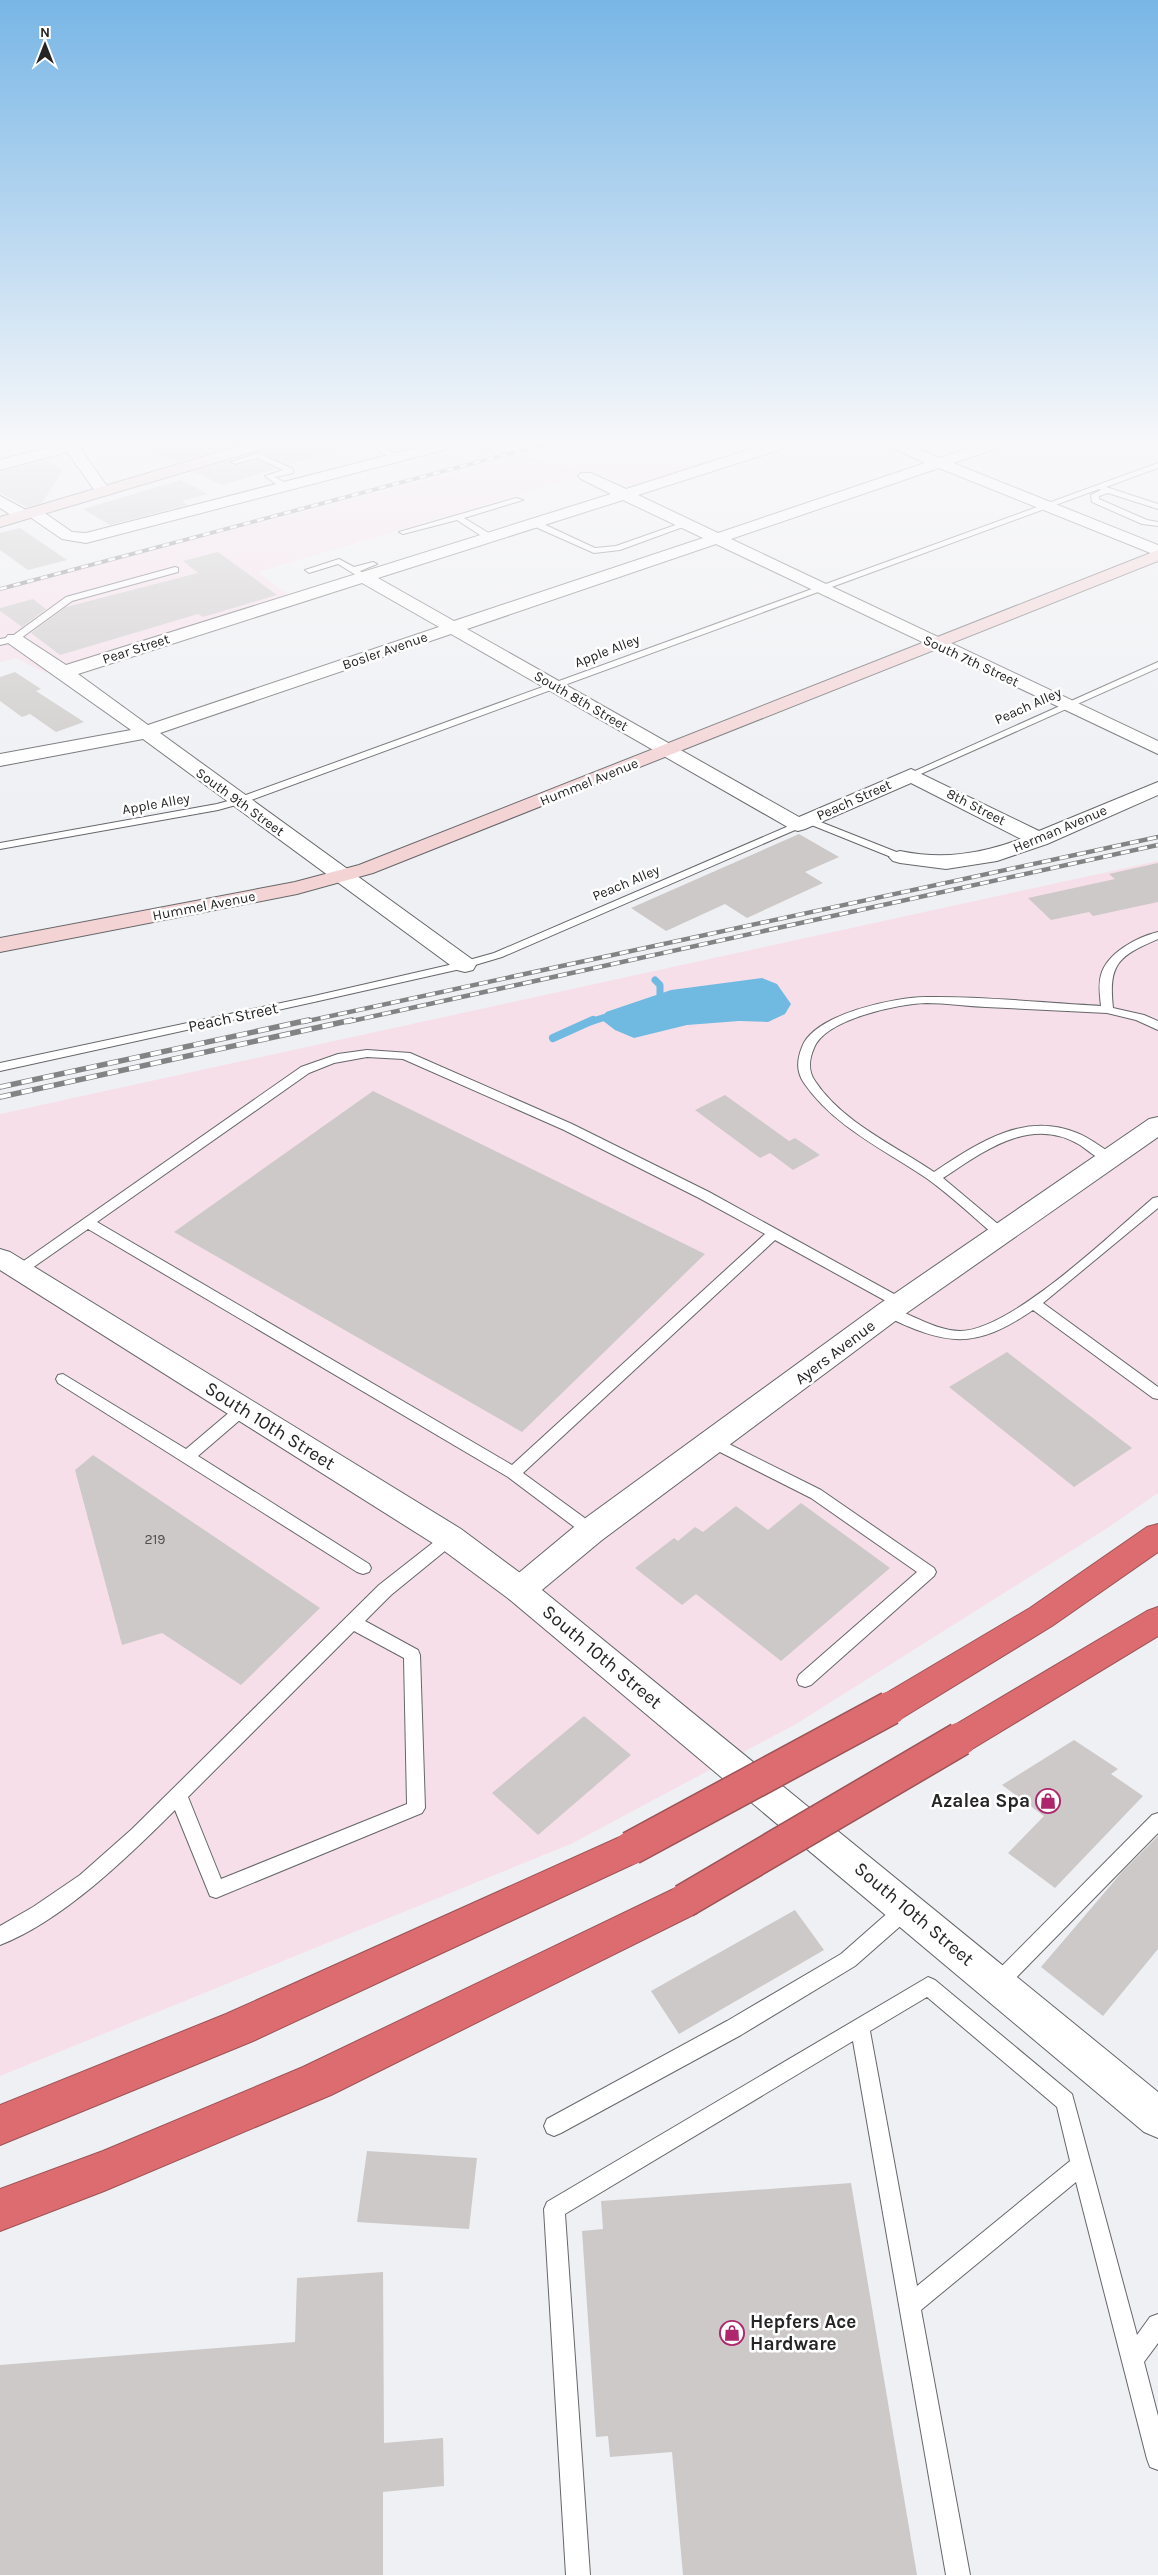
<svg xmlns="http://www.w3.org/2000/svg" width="1158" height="2575" viewBox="0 0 1158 2575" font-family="Karla,sans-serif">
<rect width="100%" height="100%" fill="#eff0f4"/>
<path fill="#f7dfe9" d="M 517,445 L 768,445 L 636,487 L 602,470 L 258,572 L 291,597 L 45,673 L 16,658 L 0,662 L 0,590 L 532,453 Z
M 1158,861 L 1158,1493 L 1109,1527 L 796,1724 L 571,1844 L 0,2076 L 0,1114 Z"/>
<path fill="#70bae2" d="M 762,978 L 777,984 L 791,1004 L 785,1014 L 768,1022 L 739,1021 L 687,1025 L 634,1038 L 615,1030 L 602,1020 L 606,1012 L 671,990 Z"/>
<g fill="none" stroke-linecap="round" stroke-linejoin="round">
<path stroke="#70bae2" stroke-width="7" d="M 655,980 L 660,985 L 660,999 L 663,1002
M 590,1022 L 615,1014"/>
<path stroke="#70bae2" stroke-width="8" d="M 553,1038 L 593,1020"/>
</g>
<path fill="#cdc9c8" d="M 139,445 L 235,445 L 176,463 Z
M 269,445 L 334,445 L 335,451 L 289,465 L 259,452 L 266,450 Z
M 46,460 L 63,470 L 42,503 L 26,507 L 0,493 L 0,472 Z
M 230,460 L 230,464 L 235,466 L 257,460 L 276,469 L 222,485 L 193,471 Z
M 181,480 L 208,494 L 182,501 L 188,505 L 110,525 L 83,509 Z
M 20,528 L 67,560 L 28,570 L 0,550 L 0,533 Z
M 218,552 L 277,595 L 203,617 L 198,614 L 60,655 L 31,633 L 66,607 L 198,573 L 183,561 Z
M 33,599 L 46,609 L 22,627 L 0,611 L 0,608 Z
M 15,672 L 41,689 L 36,691 L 84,722 L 56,732 L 30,714 L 22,717 L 0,701 L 0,677 Z
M 799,834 L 839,857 L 805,872 L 823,883 L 747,918 L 725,904 L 666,931 L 631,908 Z
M 1158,863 L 1158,902 L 1093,916 L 1089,912 L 1051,920 L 1028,898 L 1115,879 L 1109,874 Z
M 373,1091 L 705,1254 L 522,1432 L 174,1232 Z
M 725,1095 L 789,1141 L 795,1138 L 820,1155 L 793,1170 L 770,1153 L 760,1158 L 695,1110 Z
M 1007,1352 L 1132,1448 L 1074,1487 L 949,1387 Z
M 93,1455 L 320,1608 L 241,1685 L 162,1633 L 122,1645 L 75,1470 Z
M 801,1503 L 890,1568 L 781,1661 L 696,1594 L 682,1605 L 635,1568 L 674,1538 L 678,1541 L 695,1527 L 703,1532 L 736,1506 L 768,1530 Z
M 584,1716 L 631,1755 L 538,1835 L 492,1793 Z
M 1074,1740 L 1118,1769 L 1111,1774 L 1143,1796 L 1055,1888 L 1008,1853 L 1044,1816 L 1002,1785 Z
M 1158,1836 L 1158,1949 L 1103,2016 L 1041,1967 L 1122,1872 Z
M 795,1910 L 824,1950 L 679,2034 L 651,1991 Z
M 367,2151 L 477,2158 L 469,2229 L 357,2222 Z
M 851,2183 L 917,2575 L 683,2575 L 672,2452 L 610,2457 L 608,2436 L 596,2437 L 582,2231 L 603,2229 L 601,2201 Z
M 383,2272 L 384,2443 L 443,2438 L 444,2486 L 383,2492 L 383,2575 L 0,2575 L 0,2365 L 295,2342 L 297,2278 Z"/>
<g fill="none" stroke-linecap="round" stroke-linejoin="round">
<defs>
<path id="service" d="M 370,445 L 380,445 L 402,458 L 395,460 Z
M 258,453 L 293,469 L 293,473 L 275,477 L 289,485 L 289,489 L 283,489 L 265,476 L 283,470 L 257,458 L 235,464 L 231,462 Z
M 1158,463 L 1158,468 L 1106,487 L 1158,504 L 1158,509 L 1108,493 L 1099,496 L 1099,499 L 1147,520 L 1158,522 L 1158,526 L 1142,524 L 1092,502 L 1091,495 L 1101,490 L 1099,489 L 243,803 L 218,810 L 0,849 L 0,843 L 217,804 L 235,799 Z
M 516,498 L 523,500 L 464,518 L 492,535 L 492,539 L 486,539 L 457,520 L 403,534 L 399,532 Z
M 531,521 L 537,521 L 595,548 L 616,546 L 684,522 L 691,524 L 620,550 L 594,553 L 531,525 Z
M 339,559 L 354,567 L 373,562 L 377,564 L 360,571 L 368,577 L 364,580 L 338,564 L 309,573 L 305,570 Z
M 175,567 L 178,568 L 178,572 L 72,601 L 17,641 L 0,645 L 0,639 L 11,637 L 66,597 Z
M 1158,662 L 1158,668 L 914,777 L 906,775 Z
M 808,817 L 904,855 L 905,857 L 900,860 L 896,859 L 804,822 L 803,820 Z
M 798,822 L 803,825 L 802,827 L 502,957 L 465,968 L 314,1002 L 0,1071 L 0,1063 L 314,996 L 462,962 L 494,953 Z
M 1158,932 L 1158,939 C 1119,956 1108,963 1113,1008 L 1144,1015 L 1158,1021 L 1158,1030 L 1136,1020 L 1107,1013 C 1067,1011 1026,1009 986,1007 C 966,1006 946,1003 926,1003 C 898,1004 825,1019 814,1048 C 809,1059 808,1071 815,1081 C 842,1122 894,1145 934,1172 C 978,1143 1024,1111 1077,1133 C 1090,1138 1102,1148 1114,1155 L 1115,1158 L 1114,1161 C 1102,1164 1089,1151 1080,1145 C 1031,1115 984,1151 943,1178 L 1005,1230 L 1007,1233 L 1005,1236 L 995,1236 C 974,1217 952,1197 929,1180 C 887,1151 834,1127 804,1083 C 796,1071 797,1060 802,1047 C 814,1014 895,997 927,997 C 985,996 1043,1003 1101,1006 C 1100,996 1098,985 1101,975 C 1107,953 1137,937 1158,932 Z
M 367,1050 L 410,1053 L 572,1124 L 709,1192 L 905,1300 L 907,1303 L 905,1306 L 895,1306 L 775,1240 L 523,1473 L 597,1527 L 599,1531 L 597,1535 L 591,1537 L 585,1535 L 508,1477 L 88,1229 L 25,1273 L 15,1273 L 13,1270 L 15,1267 L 301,1067 L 338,1054 ZM 367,1057 L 403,1059 L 564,1130 L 699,1198 L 765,1234 L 512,1465 L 97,1222 L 309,1073 L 334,1063 Z
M 1158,1197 L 1158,1208 L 1043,1303 L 1158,1387 L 1158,1399 L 1153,1398 L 1033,1310 C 973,1351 946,1345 883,1315 L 881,1312 L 888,1307 C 913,1314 933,1330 960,1331 C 1011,1331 1113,1232 1153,1198 Z
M 63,1374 L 186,1449 L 238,1405 L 248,1405 L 250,1409 L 248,1413 L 198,1456 L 369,1564 L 371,1568 L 369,1572 L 363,1574 L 357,1572 L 58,1383 L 56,1379 L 58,1375 Z
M 713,1436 L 821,1490 L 934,1568 L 936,1572 L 934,1576 L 811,1685 L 805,1687 L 799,1685 L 797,1680 L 799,1675 L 917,1572 L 811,1498 L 708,1446 L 706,1442 L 708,1438 Z
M 450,1532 L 456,1534 L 458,1538 L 456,1542 L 391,1595 L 365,1621 L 418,1650 L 420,1655 L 425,1808 L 422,1813 L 216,1898 L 210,1896 L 175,1810 C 128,1857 62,1921 0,1945 L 0,1926 L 33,1907 L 80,1875 L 132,1829 L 379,1585 L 444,1534 ZM 354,1631 L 404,1658 L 407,1804 L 221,1879 L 188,1797 Z
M 1158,1813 L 1158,1833 L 1005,1989 L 998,1992 L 991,1989 L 989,1983 L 991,1977 L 1152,1815 Z
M 906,1901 L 913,1903 L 915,1909 L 913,1915 L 855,1966 L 741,2035 L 561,2133 L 554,2136 L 547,2133 L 544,2126 L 547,2119 L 727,2021 L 841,1954 L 899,1903 Z
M 928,1977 L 935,1980 L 1072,2094 L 1137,2335 L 1150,2317 L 1158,2314 L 1158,2343 L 1144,2362 L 1158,2416 L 1158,2470 L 1150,2467 L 1147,2459 L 1076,2182 L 921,2310 L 970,2575 L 946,2575 L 853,2041 L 565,2214 L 590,2575 L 566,2575 L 544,2209 L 547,2202 ZM 927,1997 L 1057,2107 L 1070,2161 L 917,2286 L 870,2031 Z"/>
<path id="minor" d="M 57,445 L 83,445 L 80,448 L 111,492 L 108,495 L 98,495 L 67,452 L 0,470 L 0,460 Z
M 427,445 L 453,445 L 451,448 L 86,543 L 62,539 L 30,517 C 19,523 9,513 0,508 L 0,496 L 26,510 L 33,507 L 39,509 L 72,532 L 86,533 Z
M 475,445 L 491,445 L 492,447 L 485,451 Z
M 763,445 L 787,445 L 785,448 L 638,495 L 718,533 L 925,463 L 887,445 L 908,445 L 940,458 L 977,445 L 1000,445 L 998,448 L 953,463 L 1158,545 L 1158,556 L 939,468 L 731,539 L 1158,741 L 1158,754 L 716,544 L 467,629 L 799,817 L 911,769 L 1039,831 L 1158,782 L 1158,795 L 1047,844 L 997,861 L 946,869 L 900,863 L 893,861 L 889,857 L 893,853 L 900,851 C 944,860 980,854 1021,839 L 911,783 L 805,829 L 798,831 L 791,829 L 451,634 L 160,733 L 473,960 L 476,965 L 473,970 L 465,972 L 457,970 L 143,739 L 0,766 L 0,754 L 131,730 L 8,643 L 5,639 L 8,635 L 20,635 L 66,665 L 611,494 L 581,479 L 578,476 L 581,473 L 591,473 L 626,489 ZM 623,500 L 703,538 L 454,621 L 378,578 ZM 362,583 L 439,627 L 148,725 L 78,674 Z
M 1158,1117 L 1158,1137 L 898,1319 L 602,1540 L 531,1599 L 520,1603 L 509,1599 L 504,1590 L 509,1581 L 580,1522 L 878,1305 L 1149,1119 Z"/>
<path id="tertiary" d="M 0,1249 L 10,1252 L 461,1529 L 531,1581 L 1158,2092 L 1158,2138 L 1144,2132 L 509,1599 L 439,1547 L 0,1270 Z"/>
<path id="secondary" d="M 243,445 L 267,445 L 265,448 L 0,527 L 0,517 Z
M 1158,550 L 1158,561 L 373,873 L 297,894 L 0,952 L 0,938 L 295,882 L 359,865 Z"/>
<path id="motorway" d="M 1158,1524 L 1158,1552 L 1052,1626 L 902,1718 L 890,1722 L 878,1718 L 873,1708 L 878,1698 L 1030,1608 L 1147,1527 Z
M 1158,1607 L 1158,1636 L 972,1749 L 960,1754 L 948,1749 L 943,1739 L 948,1729 L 1147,1611 Z
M 631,1832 L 644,1837 L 649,1848 L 644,1859 L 253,2041 L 0,2145 L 0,2105 L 226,2014 Z
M 684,1884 L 697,1889 L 702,1901 L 697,1913 L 331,2095 L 104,2191 L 0,2231 L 0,2189 L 103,2151 L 303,2067 Z"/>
</defs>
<use href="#service" stroke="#66676a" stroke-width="2"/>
<use href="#minor" stroke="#66676a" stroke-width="2"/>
<use href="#tertiary" stroke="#66676a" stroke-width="2"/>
<use href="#secondary" stroke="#66676a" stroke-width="2"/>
<use href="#motorway" stroke="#9c5356" stroke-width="2"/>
<use href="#service" fill="#fff" fill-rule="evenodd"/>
<use href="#minor" fill="#fff" fill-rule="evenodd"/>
<use href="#tertiary" fill="#fff" fill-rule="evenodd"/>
<use href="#secondary" fill="#f4d3d4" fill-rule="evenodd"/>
<use href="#motorway" fill="#dc6c70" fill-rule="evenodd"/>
<defs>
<path id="rail-far2" d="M 0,589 L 542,445"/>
<path id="rail-far1" d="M 303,1022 L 1158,837
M 347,1022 L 1158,845"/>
<path id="rail" d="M 0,1087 L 309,1020
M 0,1097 L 352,1020"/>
</defs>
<use href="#rail-far2" stroke="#828385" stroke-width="4"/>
<use href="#rail-far1" stroke="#828385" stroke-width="4.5"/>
<use href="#rail" stroke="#828385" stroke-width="5.5"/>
<use href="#rail-far2" stroke="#fff" stroke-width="2.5" stroke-dasharray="7" stroke-linecap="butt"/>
<use href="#rail-far1" stroke="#fff" stroke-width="3" stroke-dasharray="9" stroke-linecap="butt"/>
<use href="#rail" stroke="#fff" stroke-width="4" stroke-dasharray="11" stroke-linecap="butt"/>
<defs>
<path id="motorway-bridge" d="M 631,1848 L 890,1708
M 684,1901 L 960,1739"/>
</defs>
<use href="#motorway-bridge" stroke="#9c5356" stroke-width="36" stroke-linecap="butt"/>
<path stroke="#868688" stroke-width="2" stroke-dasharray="0.5 2.5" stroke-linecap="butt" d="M 485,447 L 586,476"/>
<use href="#motorway-bridge" stroke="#dc6c70" stroke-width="33"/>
</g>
<linearGradient id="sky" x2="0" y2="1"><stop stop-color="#78b6e6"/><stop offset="0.55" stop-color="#f8f8fa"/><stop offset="1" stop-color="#f8f8fa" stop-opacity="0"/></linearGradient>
<rect width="1158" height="806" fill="url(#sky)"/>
<defs>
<symbol id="shop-ring" viewBox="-11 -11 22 22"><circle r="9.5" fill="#fff" stroke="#ae276c" stroke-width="1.5"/><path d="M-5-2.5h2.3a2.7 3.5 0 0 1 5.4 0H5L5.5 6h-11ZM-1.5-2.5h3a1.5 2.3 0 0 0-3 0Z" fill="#ae276c"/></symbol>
</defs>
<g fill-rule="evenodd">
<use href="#shop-ring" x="1034" y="1787" width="28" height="28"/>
<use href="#shop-ring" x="718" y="2319" width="28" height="28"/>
</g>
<g text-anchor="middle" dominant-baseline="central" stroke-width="5" stroke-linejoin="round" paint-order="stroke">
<g font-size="14" fill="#252526" stroke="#fff">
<text transform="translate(136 649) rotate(-18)">Pear Street</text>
<text transform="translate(385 651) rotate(-19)">Bosler Avenue</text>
<text transform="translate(607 651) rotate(-21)">Apple Alley</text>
<text transform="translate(971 661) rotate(25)">South 7th Street</text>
<text transform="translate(581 701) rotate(30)">South 8th Street</text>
<text transform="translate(1028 706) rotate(-24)">Peach Alley</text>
<text transform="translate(589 782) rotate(-22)">Hummel Avenue</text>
<text transform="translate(854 800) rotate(-24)">Peach Street</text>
<text transform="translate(240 802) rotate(36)">South 9th Street</text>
<text transform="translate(156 804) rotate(-10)">Apple Alley</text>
<text transform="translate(976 807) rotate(27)">8th Street</text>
<text transform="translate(1060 829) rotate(-23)">Herman Avenue</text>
<text transform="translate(626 883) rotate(-23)">Peach Alley</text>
<text transform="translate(204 906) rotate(-11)">Hummel Avenue</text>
</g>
<g font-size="14" fill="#4f4e4e">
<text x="155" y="1539">219</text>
</g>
<g font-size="16" fill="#252526" stroke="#fff">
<text transform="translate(233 1017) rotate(-12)">Peach Street</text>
<text transform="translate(835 1352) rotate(-37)">Ayers Avenue</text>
</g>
<g font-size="19" fill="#252526" stroke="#fff">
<text transform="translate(270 1426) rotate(32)">South 10th Street</text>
<text transform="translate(602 1657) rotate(40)">South 10th Street</text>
<text transform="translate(914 1914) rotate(40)">South 10th Street</text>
</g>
<g font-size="19" font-weight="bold" fill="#252526" stroke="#fff" text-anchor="end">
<text x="1030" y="1801">Azalea Spa</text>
<text x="750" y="2322" text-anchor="start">Hepfers Ace<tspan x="750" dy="22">Hardware</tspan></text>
</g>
</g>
<g transform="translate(45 45)" stroke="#ffffff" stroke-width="4" paint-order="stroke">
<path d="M0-4L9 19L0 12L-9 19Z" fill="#252526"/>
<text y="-8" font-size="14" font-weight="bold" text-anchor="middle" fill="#252526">N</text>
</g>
</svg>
